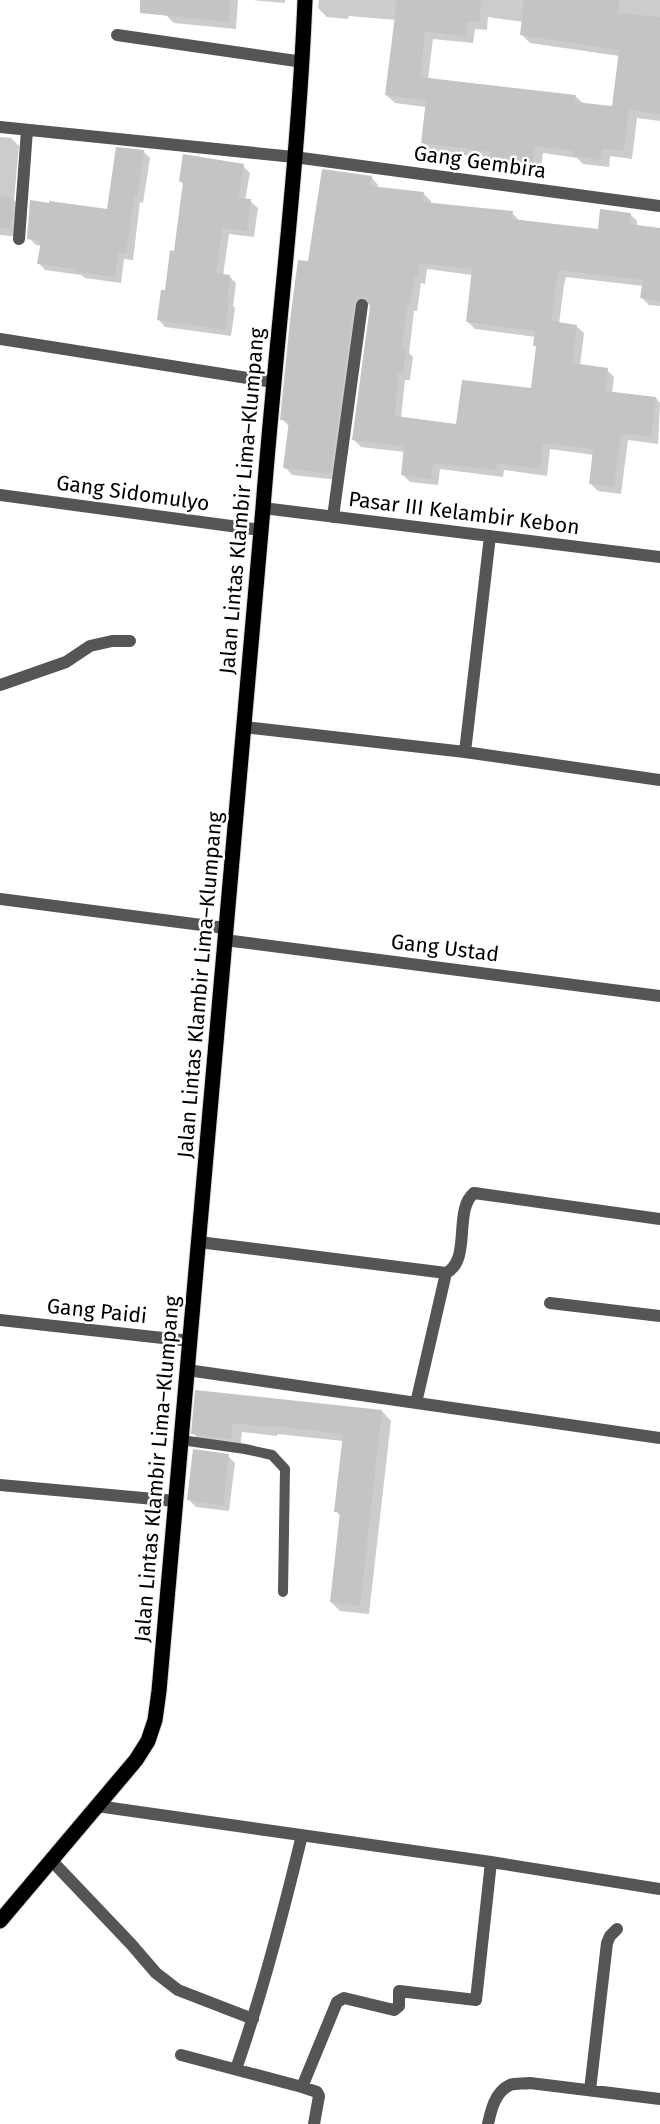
<svg xmlns="http://www.w3.org/2000/svg" width="660" height="2124" viewBox="0 0 660 2124" font-family="'Fira Sans',sans-serif">
<rect width="100%" height="100%" fill="#fff"/>
<path fill="#0003" fill-rule="evenodd" d="M 168,0 L 238,0 L 236,29 L 174,23 L 166,15 Z
M 252,0 L 285,0 L 285,3 Z
M 319,0 L 660,0 L 660,121 L 637,118 L 632,159 L 610,156 L 609,167 L 583,164 L 577,158 L 543,153 L 540,173 L 500,168 L 491,158 L 430,151 L 422,142 L 426,107 L 395,103 L 386,95 L 396,20 L 349,16 L 348,19 L 327,17 L 318,8 ZM 488,17 L 523,22 L 522,35 L 530,43 L 619,56 L 613,108 L 584,104 L 575,96 L 428,79 L 433,39 L 473,43 L 475,29 L 487,30 Z
M 0,137 L 11,138 L 19,146 L 14,200 L 21,208 L 19,237 L 0,235 Z
M 143,151 L 150,158 L 143,203 L 140,202 L 133,260 L 124,259 L 121,283 L 85,278 L 81,275 L 45,270 L 39,263 L 41,246 L 36,245 L 29,238 L 109,211 Z
M 243,166 L 250,173 L 245,200 L 250,201 L 258,208 L 254,237 L 229,234 L 223,276 L 229,276 L 236,283 L 233,306 L 235,308 L 231,336 L 165,327 L 158,319 L 176,253 L 184,185 L 180,181 Z
M 371,177 L 378,185 L 378,189 L 424,194 L 431,201 L 431,205 L 512,213 L 519,220 L 599,231 L 630,214 L 637,221 L 637,227 L 660,230 L 660,306 L 649,305 L 642,298 L 643,286 L 566,277 L 564,285 L 559,324 L 576,326 L 584,333 L 580,366 L 607,370 L 614,377 L 612,393 L 656,398 L 660,403 L 658,444 L 628,440 L 621,494 L 598,491 L 591,484 L 594,455 L 550,449 L 547,476 L 504,470 L 503,477 L 440,469 L 438,485 L 410,482 L 402,474 L 405,452 L 361,447 L 353,439 L 371,305 L 367,304 L 338,480 L 292,475 L 285,467 L 290,427 L 282,419 L 309,263 ZM 427,269 L 472,275 L 468,322 L 475,329 L 536,337 L 535,345 L 538,348 L 532,390 L 458,426 L 401,418 L 405,380 L 410,380 L 413,357 L 409,353 L 414,311 L 417,311 L 421,283 L 425,284 Z
M 197,1392 L 382,1411 L 391,1421 L 369,1614 L 340,1611 L 331,1602 L 341,1517 L 336,1511 L 343,1441 L 277,1434 L 277,1436 L 242,1432 L 240,1448 L 202,1443 L 193,1433 Z
M 228,1456 L 235,1463 L 229,1511 L 196,1507 L 189,1500 Z"/>
<path fill="#c4c4c4" fill-rule="evenodd" d="M 140,0 L 230,0 L 229,22 L 140,13 Z
M 397,0 L 482,0 L 479,22 L 467,21 L 465,36 L 425,31 L 420,77 L 576,95 L 575,102 L 612,106 L 619,50 L 520,35 L 524,0 L 620,0 L 618,13 L 660,17 L 660,114 L 629,110 L 624,151 L 602,149 L 601,160 L 573,156 L 574,151 L 535,146 L 532,166 L 490,160 L 491,152 L 421,143 L 426,100 L 385,95 Z
M 116,147 L 144,150 L 137,197 L 134,196 L 126,254 L 118,253 L 115,277 L 77,272 L 77,269 L 37,264 L 41,241 L 27,239 L 30,200 L 49,203 L 49,201 L 107,209 Z
M 183,154 L 244,164 L 238,198 L 251,199 L 247,231 L 222,228 L 216,273 L 230,275 L 227,299 L 229,299 L 225,330 L 157,320 L 161,290 L 165,290 L 170,250 L 174,251 L 183,182 L 179,181 Z
M 322,169 L 372,176 L 370,186 L 424,192 L 423,202 L 513,211 L 512,219 L 598,229 L 600,209 L 631,213 L 629,224 L 660,228 L 660,301 L 640,298 L 643,280 L 559,270 L 557,277 L 551,321 L 577,325 L 572,363 L 608,368 L 605,391 L 656,397 L 651,437 L 621,433 L 614,487 L 589,484 L 593,449 L 543,443 L 540,469 L 497,463 L 496,470 L 433,463 L 431,479 L 401,475 L 404,446 L 352,440 L 370,306 L 367,299 L 363,297 L 356,300 L 354,304 L 331,474 L 283,468 L 289,421 L 280,420 L 290,320 L 298,260 L 308,261 ZM 420,263 L 472,269 L 466,322 L 535,331 L 533,346 L 536,346 L 531,388 L 462,380 L 456,424 L 395,416 L 398,373 L 403,374 L 406,348 L 402,347 L 407,304 L 410,304 L 414,277 L 418,277 Z
M 0,196 L 14,198 L 11,229 L 0,228 Z
M 195,1390 L 382,1410 L 360,1606 L 330,1602 L 340,1512 L 334,1512 L 343,1434 L 268,1425 L 268,1427 L 233,1423 L 231,1439 L 191,1434 Z
M 193,1449 L 229,1454 L 223,1505 L 187,1500 Z"/>
<g fill="none" stroke-linecap="round" stroke-linejoin="round">
<defs>
<path id="primary" d="M 0,1921 L 136,1760 L 148,1741 L 155,1720 L 159,1691 L 263,508 C 276,339 298,170 305,0"/>
</defs>
<use href="#primary" stroke="#dbdbdb" stroke-width="17"/>
<path stroke="#555" stroke-width="10" d="M 181,1440 L 245,1449 L 272,1455 L 285,1469 L 283,1592"/>
<path stroke="#555" stroke-width="12" d="M 117,35 L 303,62
M 0,127 L 294,157 L 660,206
M 19,239 L 27,130
M 0,339 L 273,382
M 0,495 L 261,530
M 263,508 L 660,557
M 333,517 L 362,305
M 0,685 L 66,662 L 90,646 L 112,641 L 130,641
M 244,727 L 465,752 L 660,780
M 465,752 L 490,536
M 0,899 L 225,928
M 225,940 L 660,996
M 199,1242 L 446,1273 C 472,1260 453,1210 474,1193 L 660,1219
M 550,1303 L 660,1316
M 0,1320 L 190,1341
M 187,1370 L 660,1438
M 416,1403 L 446,1273
M 0,1485 L 176,1501
M 97,1806 L 491,1862 L 660,1889
M 51,1860 L 131,1944 L 156,1973 L 178,1990 L 253,2019
M 181,2055 L 302,2087
M 236,2069 C 263,1992 283,1914 302,1835
M 590,2090 L 607,1943 L 610,1936 L 617,1929
M 314,2124 L 319,2096 L 317,2092 L 302,2087 L 337,2002 L 344,1998 L 394,2010 L 399,2006 L 399,1991 L 476,2000 L 491,1862
M 488,2124 C 491,2110 495,2092 510,2085 C 515,2083 524,2084 530,2083 L 660,2099"/>
<use href="#primary" stroke="#000" stroke-width="15"/>
</g>
<g text-anchor="middle" dominant-baseline="central" stroke-width="5" stroke-linejoin="round" paint-order="stroke">
<g font-size="21" fill="#000" stroke="#fff">
<text transform="translate(480 162) rotate(8)">Gang Gembira</text>
<text transform="translate(133 493) rotate(8)">Gang Sidomulyo</text>
<text transform="translate(242 501) rotate(-85)">Jalan Lintas Klambir Lima–Klumpang</text>
<text transform="translate(464 513) rotate(7)">Pasar III Kelambir Kebon</text>
<text transform="translate(445 948) rotate(7)">Gang Ustad</text>
<text transform="translate(200 985) rotate(-85)">Jalan Lintas Klambir Lima–Klumpang</text>
<text transform="translate(97 1311) rotate(6)">Gang Paidi</text>
<text transform="translate(157 1469) rotate(-85)">Jalan Lintas Klambir Lima–Klumpang</text>
</g>
</g>
</svg>
